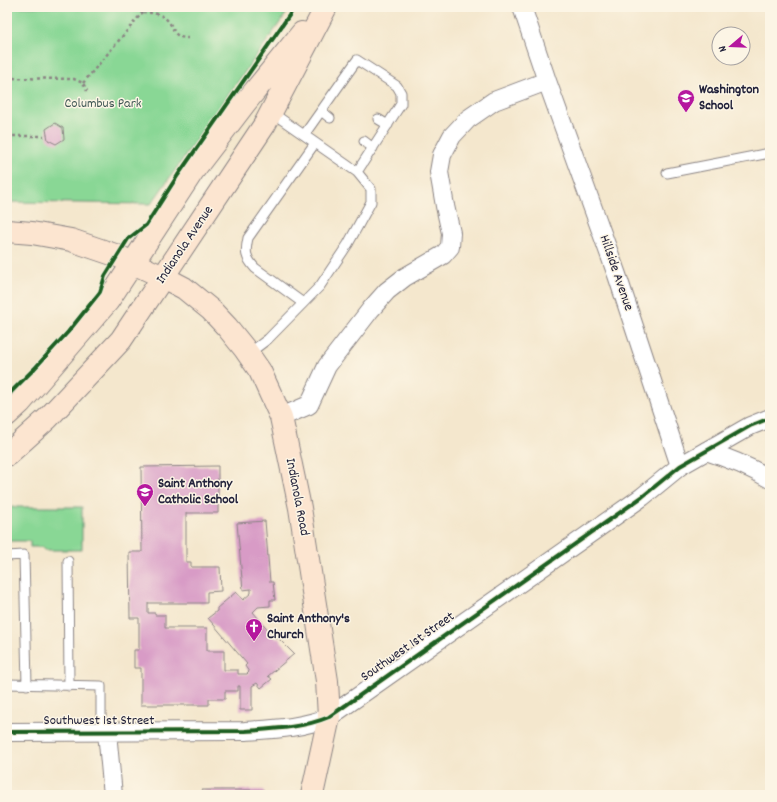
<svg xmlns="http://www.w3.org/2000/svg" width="777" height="802" viewBox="0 0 777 802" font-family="Dekko,sans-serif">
<rect width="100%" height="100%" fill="#fcf5e5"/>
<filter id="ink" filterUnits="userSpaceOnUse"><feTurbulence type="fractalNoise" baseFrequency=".025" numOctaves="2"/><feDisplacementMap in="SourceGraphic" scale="8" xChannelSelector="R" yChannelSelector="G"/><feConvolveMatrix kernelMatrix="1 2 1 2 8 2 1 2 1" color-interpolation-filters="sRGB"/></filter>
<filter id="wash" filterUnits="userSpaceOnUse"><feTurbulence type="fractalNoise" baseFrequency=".012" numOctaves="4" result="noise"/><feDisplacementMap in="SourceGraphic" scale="16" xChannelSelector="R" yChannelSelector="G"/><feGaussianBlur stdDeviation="0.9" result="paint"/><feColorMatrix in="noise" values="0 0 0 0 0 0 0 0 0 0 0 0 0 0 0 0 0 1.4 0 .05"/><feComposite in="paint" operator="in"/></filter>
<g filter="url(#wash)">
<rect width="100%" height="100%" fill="#f4e7cd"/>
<path fill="#89d795" stroke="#567c68" d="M 7,7 L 291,7 L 151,204 L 7,202 Z
M 7,507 L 82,507 L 82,550 L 44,550 L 43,547 L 30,547 L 30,541 L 7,541 Z"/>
<g id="blocks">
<path fill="#d89bc6" d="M 55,123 L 63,128 L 64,139 L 56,144 L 48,140 L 46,129 Z
M 218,466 L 218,513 L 186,513 L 186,562 L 191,562 L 191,567 L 220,567 L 221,591 L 207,592 L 207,603 L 148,603 L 148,613 L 155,613 L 155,615 L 165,615 L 165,628 L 207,628 L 207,651 L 224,651 L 224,670 L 238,670 L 238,674 L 247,674 L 249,672 L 245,666 L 247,664 L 208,618 L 217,611 L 217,608 L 236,592 L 243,600 L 251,593 L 251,589 L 243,590 L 237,523 L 265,521 L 270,582 L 273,582 L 275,600 L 270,600 L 270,606 L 258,607 L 253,612 L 276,639 L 278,638 L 294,654 L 268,676 L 272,679 L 261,688 L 257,683 L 252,686 L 252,710 L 240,710 L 240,686 L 238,686 L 238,691 L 225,691 L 225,699 L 209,699 L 209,705 L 141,705 L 141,668 L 134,668 L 134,650 L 139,650 L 139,618 L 130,618 L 129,552 L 142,552 L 141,467 Z
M 202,790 L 264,790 L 264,795 L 202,795 Z"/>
</g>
</g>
<g filter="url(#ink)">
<use href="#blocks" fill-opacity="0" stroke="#8b8484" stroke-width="1"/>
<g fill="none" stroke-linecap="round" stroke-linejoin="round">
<defs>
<path id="service" d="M 321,111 L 330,118
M 378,119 L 388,125
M 304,135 L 357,60 L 397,86 L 401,93 L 401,104 L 357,172
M 364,141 L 373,148
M 667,173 L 770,153
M 303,303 L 255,268 C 245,257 245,252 248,238 L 315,143
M 248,354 L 268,339 L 320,286 L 348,244 L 371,202 L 371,189 L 357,172 L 271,112
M 7,556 L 24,555 L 27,685
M 68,561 L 69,686
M 7,684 L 101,686 L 101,732"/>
<path id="minor" d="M 522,7 L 547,81 L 617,275 L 680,466
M 281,417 L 309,405 L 327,366 L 371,309 L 387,291 L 405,277 L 443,255 L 450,247 L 451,233 L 445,206 L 439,172 L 442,155 L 452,136 L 468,119 L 494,101 L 547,81
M 706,451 C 728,458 750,467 770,479
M 7,732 L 245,731 C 273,729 303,728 329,717 L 642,497 L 680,466 L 750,426 L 770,418
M 107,732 L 113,795"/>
<path id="secondary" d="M 7,231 L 32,233 L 71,240 L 118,256 L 163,277 L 184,288 L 211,310 L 227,327 L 244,348 L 260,371 L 281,417 L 300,508 L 327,681 L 329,717 L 312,795
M 7,415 L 20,403 L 108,301 L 193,171 L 245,103 L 302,33
M 7,455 L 48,418 L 121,340 L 265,124 L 326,7"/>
</defs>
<use href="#service" stroke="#8b8484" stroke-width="11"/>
<use href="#minor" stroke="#8b8484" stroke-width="20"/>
<use href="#secondary" stroke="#8b8484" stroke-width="24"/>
<path stroke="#8b8484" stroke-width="2.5" stroke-dasharray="3 3" stroke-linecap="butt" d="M 143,12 C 151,13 159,13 165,18 C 176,27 171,38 188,38
M 7,78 L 74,79 L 83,83 L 87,91
M 83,83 L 147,7
M 7,136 L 44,136"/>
<use href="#service" stroke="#fff" stroke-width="9"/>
<use href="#minor" stroke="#fff" stroke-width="18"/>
<use href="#secondary" stroke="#fce5d0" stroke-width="22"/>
<defs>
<path id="cycleway" d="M 7,396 L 34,369 L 68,332 L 100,292 L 105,276 L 128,239 L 146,225 L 178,175 L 295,7
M 7,732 L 245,731 C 273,729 303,728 329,717 L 642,497 L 680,466 L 750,426 L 770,418"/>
</defs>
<use href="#cycleway" stroke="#fcf5e5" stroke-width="6"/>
<use href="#cycleway" stroke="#1b5e20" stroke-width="4"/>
</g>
</g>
<defs>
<symbol id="school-pin" viewBox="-11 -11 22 30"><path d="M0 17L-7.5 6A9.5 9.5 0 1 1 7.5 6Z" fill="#b5179e" stroke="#fcf5e5"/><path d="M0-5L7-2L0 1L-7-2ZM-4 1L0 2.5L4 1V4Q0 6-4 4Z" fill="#fff"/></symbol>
<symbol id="church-pin" viewBox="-11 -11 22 30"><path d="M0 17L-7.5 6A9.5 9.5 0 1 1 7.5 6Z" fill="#b5179e" stroke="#fcf5e5"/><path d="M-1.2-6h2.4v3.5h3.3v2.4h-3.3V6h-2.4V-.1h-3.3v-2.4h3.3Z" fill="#fff"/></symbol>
</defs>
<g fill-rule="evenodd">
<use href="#school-pin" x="676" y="88" width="20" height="27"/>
<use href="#school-pin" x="135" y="482" width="20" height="27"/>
<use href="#church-pin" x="244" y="617" width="20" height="27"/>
</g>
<g text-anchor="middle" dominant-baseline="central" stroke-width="3" stroke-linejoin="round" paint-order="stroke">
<g font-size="14" font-weight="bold" fill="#22223b" stroke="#fcf5e5" text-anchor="start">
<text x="699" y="90">Washington<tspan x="699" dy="16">School</tspan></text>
<text x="158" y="484">Saint Anthony<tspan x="158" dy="16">Catholic School</tspan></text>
<text x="267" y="619">Saint Anthony's<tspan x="267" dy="16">Church</tspan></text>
</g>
<g font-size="14" fill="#415856" stroke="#fcf5e5">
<text x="103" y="104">Columbus Park</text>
</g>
<g font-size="14" fill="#22223b" stroke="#fcf5e5">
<text transform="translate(185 245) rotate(-56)">Indianola Avenue</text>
<text transform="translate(616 273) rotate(71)">Hillside Avenue</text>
<text transform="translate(297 497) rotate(79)">Indianola Road</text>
<text transform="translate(408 647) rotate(-35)">Southwest 1st Street</text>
<text x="99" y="721">Southwest 1st Street</text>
</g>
</g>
<rect width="777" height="802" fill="none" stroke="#fcf5e5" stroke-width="24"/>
<g transform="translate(731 46) rotate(251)"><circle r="19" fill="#fcf5e5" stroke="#a5a1a1"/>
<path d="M0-3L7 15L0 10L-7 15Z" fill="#b5179e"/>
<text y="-6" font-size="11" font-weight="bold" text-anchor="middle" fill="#22223b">N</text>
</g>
</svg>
